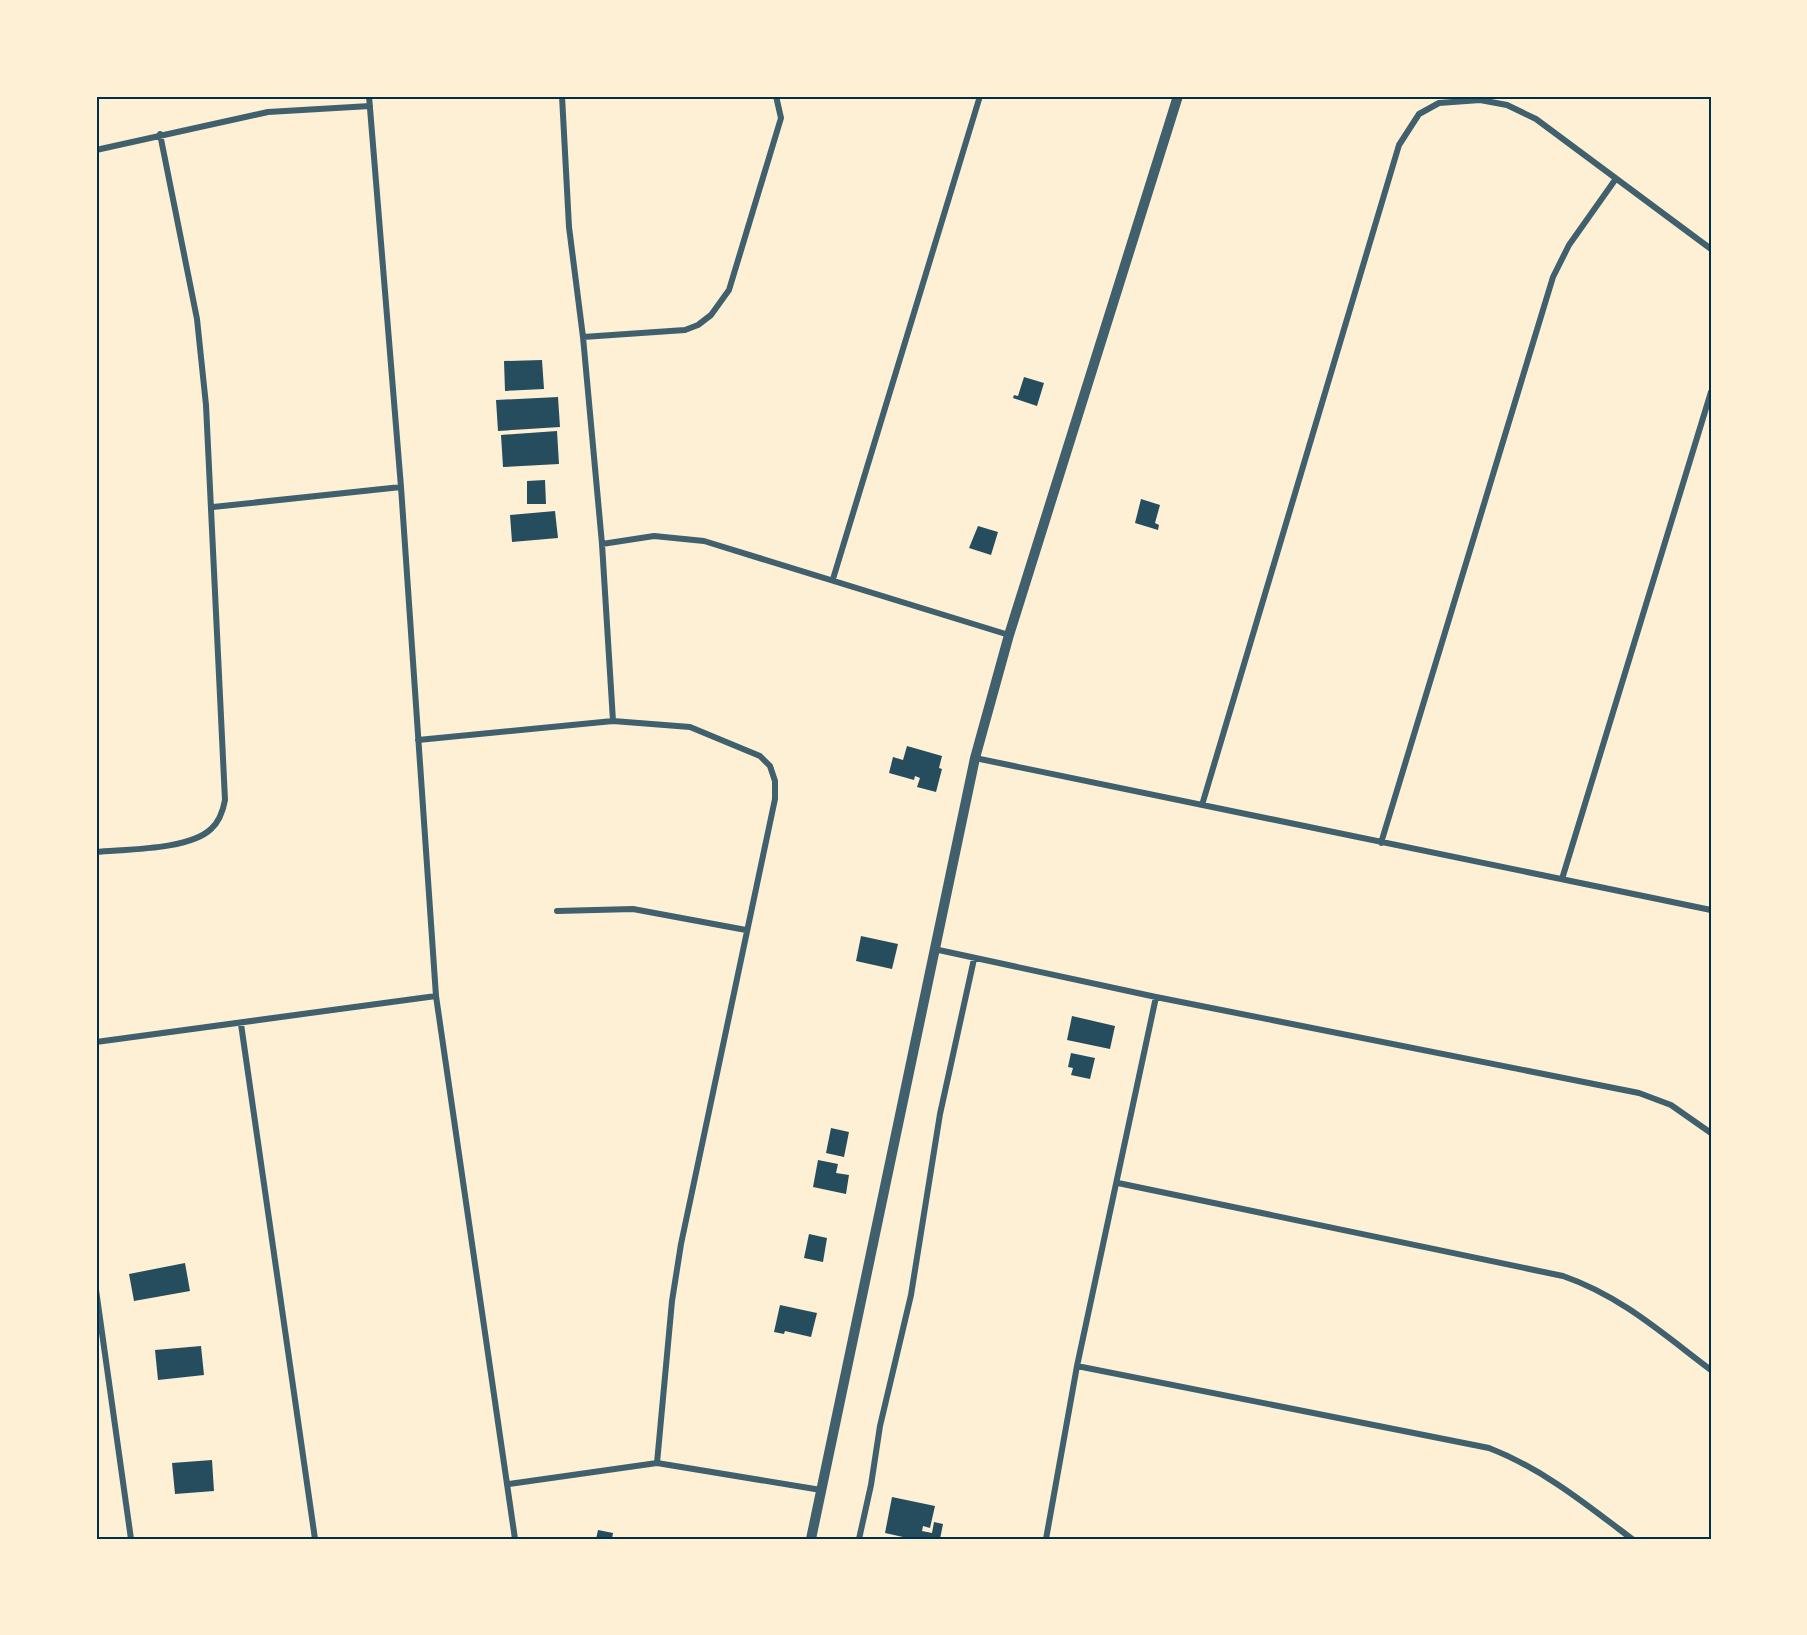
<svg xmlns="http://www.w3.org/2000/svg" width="1807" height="1635" viewBox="0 0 1807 1635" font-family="Rubik,sans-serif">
<rect width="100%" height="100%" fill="#fdf0d5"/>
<path fill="#264d5e" d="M 542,360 L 544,389 L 505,391 L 504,361 Z
M 1024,377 L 1044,383 L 1037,406 L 1013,398 L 1014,395 L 1018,396 Z
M 558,397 L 560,427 L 498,431 L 496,400 Z
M 557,431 L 559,464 L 503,467 L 501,435 Z
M 545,480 L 546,504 L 527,504 L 527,481 Z
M 1141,499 L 1160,505 L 1155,523 L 1159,525 L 1158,530 L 1135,523 Z
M 555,511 L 558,538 L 512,542 L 510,515 Z
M 978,526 L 998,532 L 991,555 L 969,548 Z
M 907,746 L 942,756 L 939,768 L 942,769 L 936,792 L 917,787 L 920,778 L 915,776 L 914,780 L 889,773 L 893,757 L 903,760 Z
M 861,936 L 898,944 L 892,969 L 856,961 Z
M 1072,1016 L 1115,1026 L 1110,1049 L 1067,1040 Z
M 1071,1053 L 1095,1058 L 1090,1079 L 1071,1075 L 1073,1068 L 1068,1067 Z
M 831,1128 L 849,1132 L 844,1157 L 826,1153 Z
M 818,1160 L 838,1164 L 836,1173 L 849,1175 L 846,1194 L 813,1187 Z
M 809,1234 L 827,1238 L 823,1262 L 804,1258 Z
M 185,1263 L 190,1291 L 134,1301 L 129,1274 Z
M 780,1305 L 817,1313 L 811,1337 L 785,1331 L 784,1334 L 774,1332 Z
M 201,1346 L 204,1375 L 158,1380 L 155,1350 Z
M 212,1460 L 214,1491 L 175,1494 L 172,1463 Z
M 892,1497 L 935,1506 L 930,1528 L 923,1526 L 922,1531 L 932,1533 L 934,1522 L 943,1524 L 940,1539 L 912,1539 L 885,1533 Z
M 598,1530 L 613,1533 L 612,1539 L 596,1539 Z"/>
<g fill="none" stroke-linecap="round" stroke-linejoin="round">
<path stroke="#3f606c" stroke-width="6" d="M 369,96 L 401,487 L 436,996 L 515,1539
M 562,96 L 569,227 L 583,337 L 602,544 L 613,721
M 96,150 L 268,112 L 370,106
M 583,337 L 685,330 L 698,325 L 711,315 L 729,290 L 781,118 L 776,96
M 213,507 L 401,487
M 602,544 L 654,536 L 704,541 L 1009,635
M 833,579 L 980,96
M 418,740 L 613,721 L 690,727 L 760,756 L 770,766 L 775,781 L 775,799 L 681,1244 L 672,1301 L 657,1463
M 975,758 L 1711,910
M 1202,805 L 1399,145 L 1419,114 L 1439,103 L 1480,100 L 1507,105 L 1536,119 L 1711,249
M 1381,843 L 1553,277 L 1569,245 L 1615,180
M 96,852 C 126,849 189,850 211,829 C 220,821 223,811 225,800 L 206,405 L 197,319 L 160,134
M 1562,879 L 1711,392
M 557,911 L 633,909 L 746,930
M 934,949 L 1156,997 L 1639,1093 L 1671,1105 L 1711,1133
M 241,1024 L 315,1539
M 96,1042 L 436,996
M 1118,1183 L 1563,1276 C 1621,1296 1663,1334 1711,1370
M 96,1290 L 131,1539
M 1077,1366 L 1489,1448 C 1543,1469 1586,1504 1632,1539
M 509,1484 L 657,1463 L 821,1490
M 859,1539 L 871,1485 L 880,1426 L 911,1295 L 940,1114 L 974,959
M 1046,1539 L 1077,1366 L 1156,997"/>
<path stroke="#3f606c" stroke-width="10" d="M 811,1539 L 975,758 L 1009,635 L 1178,96"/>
</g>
<rect width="1807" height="1635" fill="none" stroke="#fdf0d5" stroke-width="195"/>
<rect x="98" y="98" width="1612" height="1440" fill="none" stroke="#003049" stroke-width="2"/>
</svg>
